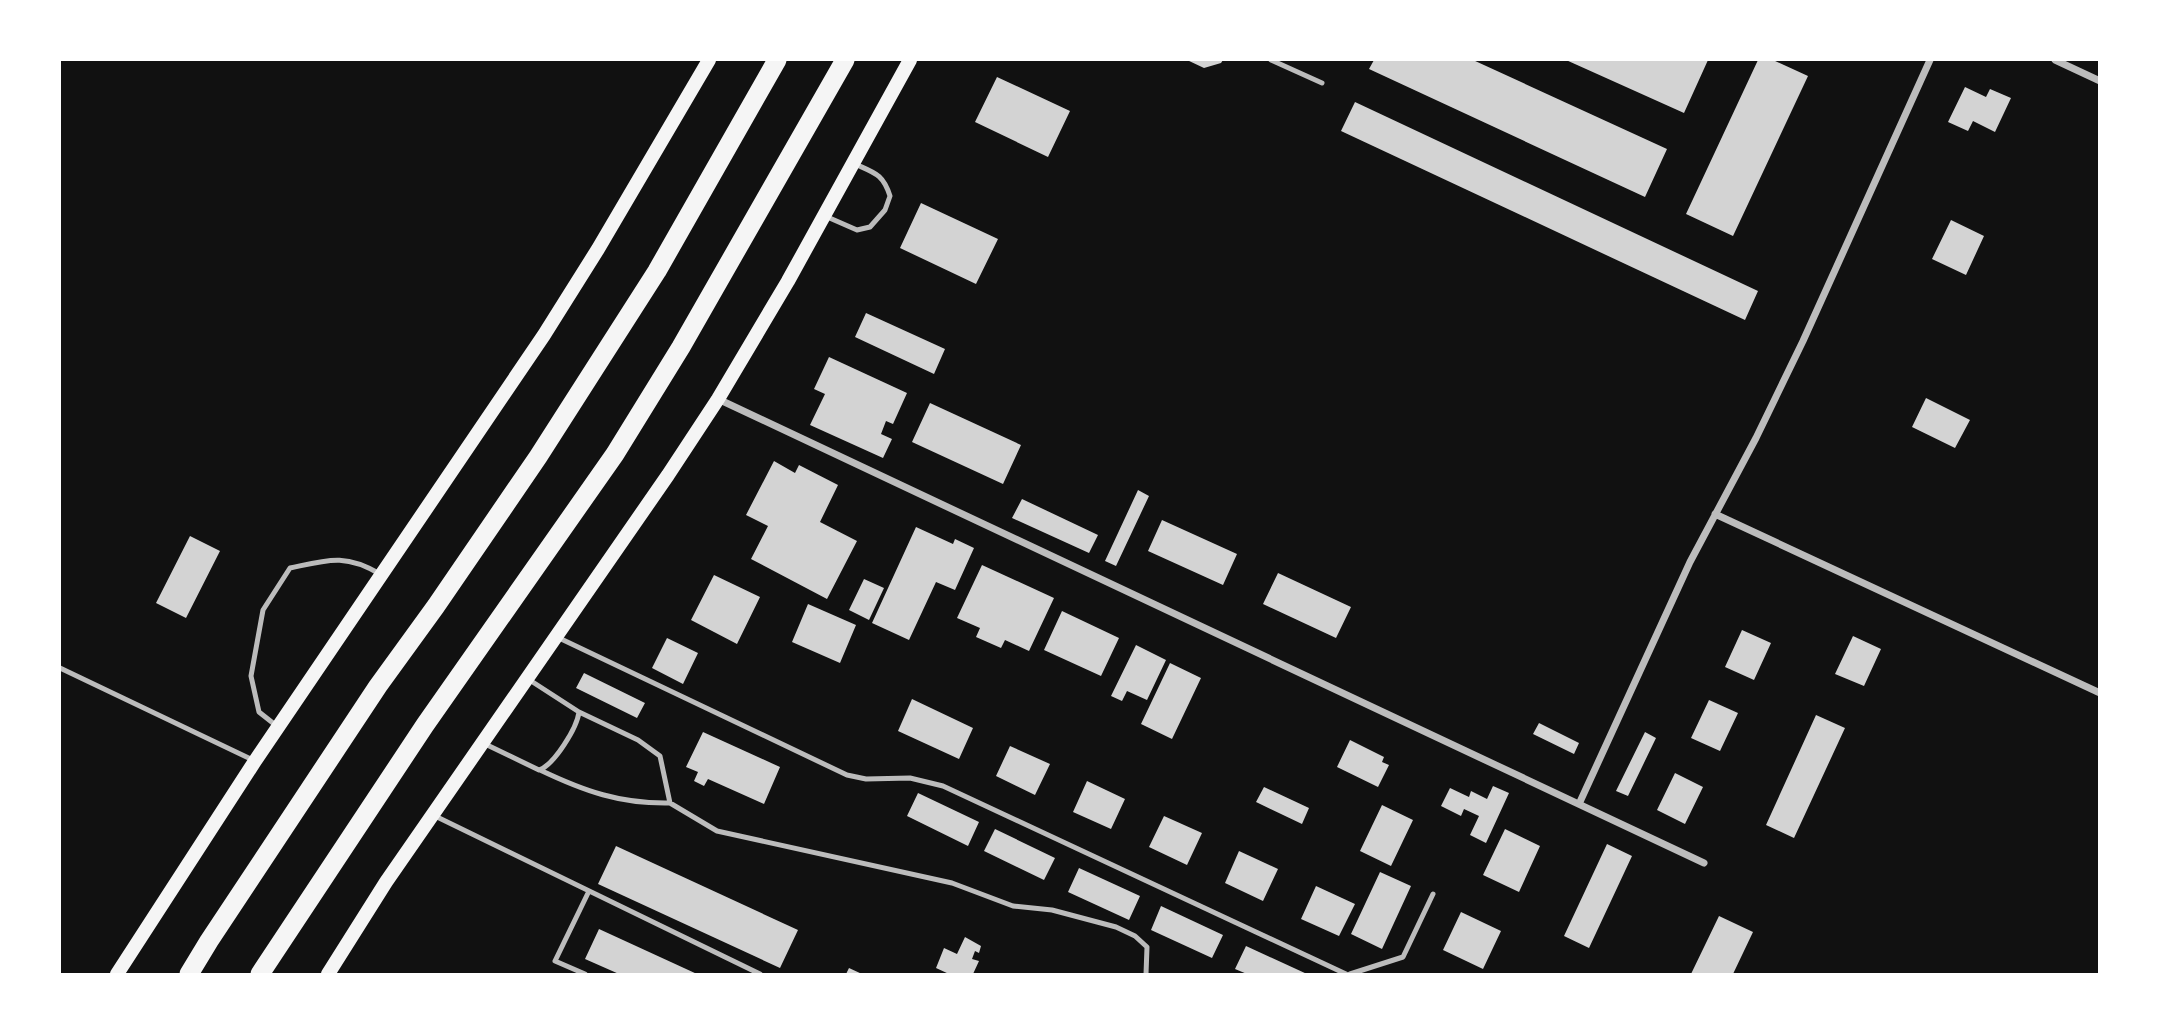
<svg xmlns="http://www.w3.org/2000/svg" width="2159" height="1034" viewBox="0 0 2159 1034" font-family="'PT Sans Narrow',sans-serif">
<rect width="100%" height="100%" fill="#111"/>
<path fill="#d3d3d3" d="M 1187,60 L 1223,60 L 1221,63 L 1204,68 Z
M 1374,60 L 1473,60 L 1667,149 L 1645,197 L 1369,69 Z
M 1566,60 L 1708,60 L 1684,113 Z
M 1758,60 L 1773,60 L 1808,76 L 1733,236 L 1686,214 Z
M 997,77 L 1070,111 L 1048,157 L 975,122 Z
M 1965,87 L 1986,97 L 1990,89 L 2011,98 L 1995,132 L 1973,121 L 1968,131 L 1948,122 Z
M 1355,102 L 1758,291 L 1745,320 L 1341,131 Z
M 921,203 L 998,239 L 976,284 L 900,248 Z
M 1951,220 L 1984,236 L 1966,275 L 1932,259 Z
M 866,313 L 945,349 L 934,374 L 855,337 Z
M 829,357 L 907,393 L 893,424 L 886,421 L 881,434 L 892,439 L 883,458 L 810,425 L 825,394 L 814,389 Z
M 1926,398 L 1970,420 L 1955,448 L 1912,427 Z
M 930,403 L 1021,445 L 1003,484 L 912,442 Z
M 774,461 L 795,473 L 799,465 L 838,485 L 820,522 L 857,541 L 827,599 L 751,559 L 768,526 L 746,515 Z
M 1138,490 L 1149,496 L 1116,566 L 1105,561 Z
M 1022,499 L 1098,535 L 1089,553 L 1012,518 Z
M 1162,520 L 1237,554 L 1223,585 L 1148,551 Z
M 916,527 L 953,544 L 955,539 L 974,548 L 955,590 L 936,582 L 909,640 L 872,623 Z
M 190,536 L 220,551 L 186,618 L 156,603 Z
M 982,565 L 1054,598 L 1029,651 L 1005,640 L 1001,648 L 976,637 L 980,628 L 957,618 Z
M 1278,573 L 1351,607 L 1336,638 L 1263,604 Z
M 714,575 L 760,597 L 737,644 L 691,620 Z
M 864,579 L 884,588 L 869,620 L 849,610 Z
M 808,604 L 856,625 L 840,663 L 792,642 Z
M 1062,611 L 1119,638 L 1101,676 L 1044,650 Z
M 1742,630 L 1771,643 L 1754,680 L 1725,667 Z
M 1853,636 L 1881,649 L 1864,686 L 1835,674 Z
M 667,638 L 698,653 L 683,684 L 652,668 Z
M 1136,645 L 1166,660 L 1147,700 L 1127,691 L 1122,701 L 1111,696 Z
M 1170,663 L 1201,678 L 1172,739 L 1141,724 Z
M 584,673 L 645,703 L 637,718 L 576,688 Z
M 912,699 L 973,728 L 959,759 L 898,731 Z
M 1709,700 L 1738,713 L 1720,751 L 1691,738 Z
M 1816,715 L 1845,728 L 1794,838 L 1766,825 Z
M 1539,723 L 1579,743 L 1574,754 L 1533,734 Z
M 703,732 L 780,767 L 764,804 L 708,779 L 704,786 L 694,781 L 698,772 L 686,767 Z
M 1645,732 L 1656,738 L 1628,796 L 1616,791 Z
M 1350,740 L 1384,757 L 1382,762 L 1389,765 L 1378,787 L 1337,767 Z
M 1010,746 L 1050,764 L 1035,795 L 996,776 Z
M 1675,773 L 1703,787 L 1685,824 L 1657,810 Z
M 1087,781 L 1125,799 L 1111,829 L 1073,812 Z
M 1493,786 L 1509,793 L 1486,843 L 1470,835 L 1479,816 L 1464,809 L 1461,816 L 1441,806 L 1450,788 L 1469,797 L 1471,791 L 1487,799 Z
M 1264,787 L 1309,808 L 1302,824 L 1256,802 Z
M 918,793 L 979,822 L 968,846 L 907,816 Z
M 1382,805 L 1413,820 L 1391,866 L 1360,851 Z
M 1164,816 L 1202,833 L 1187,865 L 1149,847 Z
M 995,829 L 1055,858 L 1044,880 L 984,851 Z
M 1505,829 L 1540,846 L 1519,892 L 1483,875 Z
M 1607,844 L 1632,856 L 1589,948 L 1564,936 Z
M 616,846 L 798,930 L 780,968 L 598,884 Z
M 1239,851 L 1278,869 L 1263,901 L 1225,883 Z
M 1079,868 L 1140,896 L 1129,920 L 1068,892 Z
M 1380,872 L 1411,886 L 1382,949 L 1351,934 Z
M 1316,886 L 1355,904 L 1339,936 L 1301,919 Z
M 1161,906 L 1223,935 L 1212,958 L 1151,930 Z
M 1461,912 L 1501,931 L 1483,969 L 1443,950 Z
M 1719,916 L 1753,932 L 1733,974 L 1691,974 Z
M 599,929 L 697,974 L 619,974 L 585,959 Z
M 965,937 L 981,946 L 979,953 L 975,951 L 972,959 L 979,961 L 973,974 L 949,974 L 936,968 L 944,948 L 957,954 Z
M 1246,946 L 1307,974 L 1247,974 L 1235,969 Z
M 849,968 L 862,974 L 846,974 Z"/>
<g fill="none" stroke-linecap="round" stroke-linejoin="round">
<path stroke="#bcbcbc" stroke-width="5" d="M 1271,60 L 1322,83
M 825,216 L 857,230 L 870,227 L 885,210 L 890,196 C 883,174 875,173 855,164
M 559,638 L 847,775 L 866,779 L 910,778 L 943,786 L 1346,974
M 60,668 L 255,761
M 579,712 L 638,740 L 660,756 L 670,803 L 717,831 L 952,883 L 1013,906 L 1052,910 L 1116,927 L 1135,936 L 1147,947 L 1146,974
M 278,727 L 259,712 L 251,676 L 263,610 L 290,568 C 327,560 345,553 380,574
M 483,743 L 539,770 C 554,765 577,728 579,712 L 528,679
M 540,770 C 584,791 620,804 670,803
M 435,816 L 760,974
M 585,974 L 555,961 L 589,891
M 1350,974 L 1403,957 L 1433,894"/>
<path stroke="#bcbcbc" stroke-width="7" d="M 2055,60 L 2100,81
M 718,399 L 1704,863
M 1715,514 L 2100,693
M 1579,804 L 1690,562 L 1756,438 L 1803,341 L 1930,60"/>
<path stroke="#f5f5f5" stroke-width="14" d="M 117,974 L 255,761 L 544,335 L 598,249 L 709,60
M 328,974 L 386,882 L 668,475 L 718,399 L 788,281 L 910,60"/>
<path stroke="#f5f5f5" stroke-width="19" d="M 189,974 L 209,941 L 378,686 L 436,606 L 538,457 L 657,271 L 777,60
M 260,974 L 425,725 L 615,454 L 681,347 L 845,60"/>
</g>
<rect width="2159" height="1034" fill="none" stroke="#ffffff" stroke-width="122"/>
</svg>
